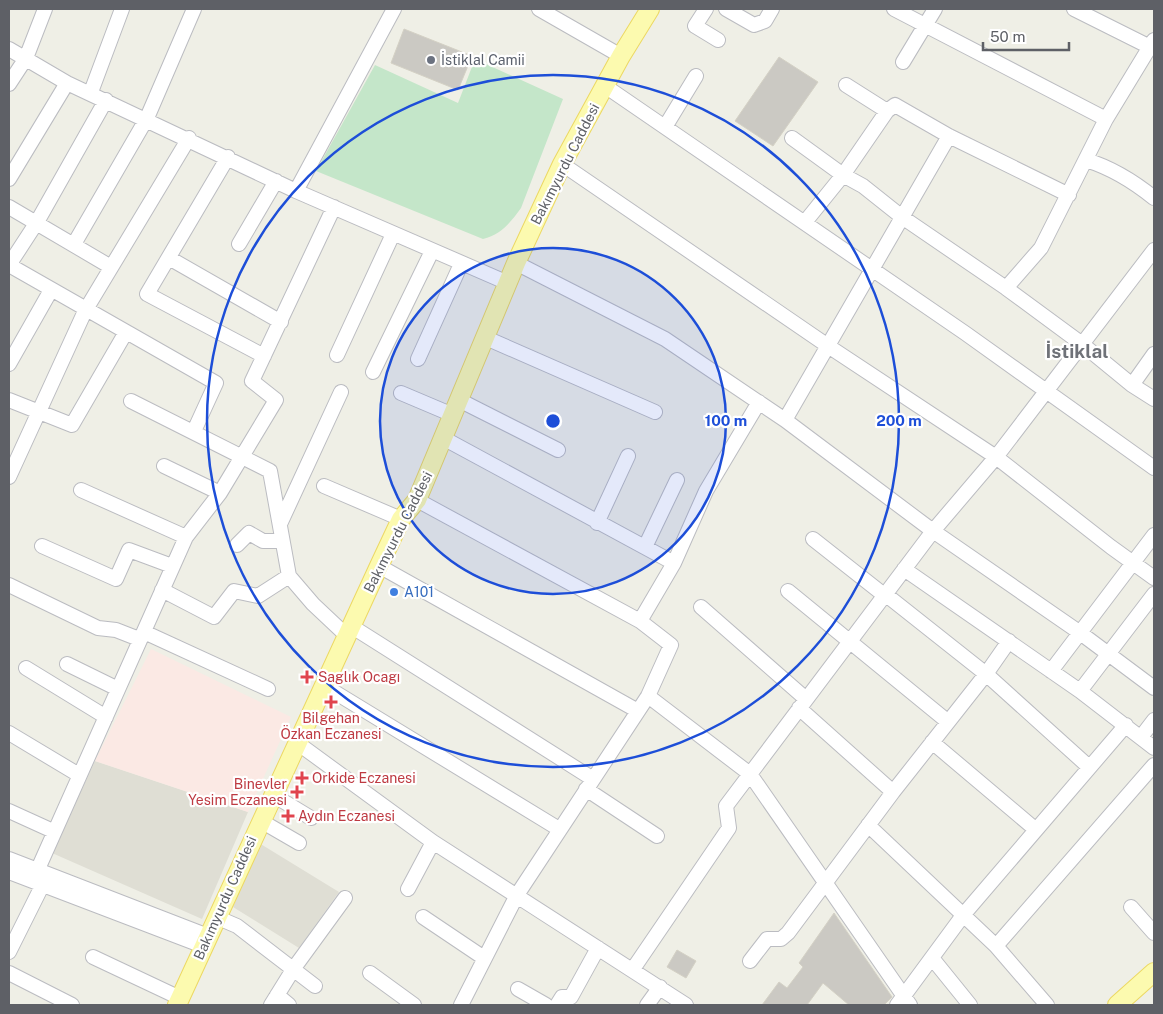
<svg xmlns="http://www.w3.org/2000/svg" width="1163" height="1014" viewBox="0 0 1163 1014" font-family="'Public Sans',sans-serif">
<rect width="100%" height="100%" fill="#efefe6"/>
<path fill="#dfded4" d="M 95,761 L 248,812 L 202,919 L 52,853 Z
M 259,843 L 339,892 L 299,948 L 233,907 Z"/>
<path fill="#fbe9e4" d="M 151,649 L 291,717 L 248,812 L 95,761 Z"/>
<path fill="#c4e6c9" d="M 475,59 L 563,99 L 521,208 C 510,223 501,235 483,239 L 316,171 L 375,65 L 458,103 Z"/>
<path fill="#cbc9c3" stroke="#d4d1c5" d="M 404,29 L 472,56 L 458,90 L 391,63 Z
M 779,57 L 818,82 L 773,146 L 735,121 Z
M 834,913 L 892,997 L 884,1005 L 849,1005 L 823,983 L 807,1005 L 762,1005 L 779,982 L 787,988 L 803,967 L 799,963 Z
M 677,950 L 696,961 L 686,978 L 667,967 Z"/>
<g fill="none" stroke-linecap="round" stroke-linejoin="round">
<defs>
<path id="minor" d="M 539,9 L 621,56
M 706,9 L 695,26 L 718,40
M 726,9 L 754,25 L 765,21 L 772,9
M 894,9 L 1106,119
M 1074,9 L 1150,47
M 9,49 L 67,83 L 296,191 L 508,283
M 903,62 L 935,9
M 9,84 L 26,58 L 45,9
M 846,85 L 887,111
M 605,86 L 965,333 L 1154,468
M 91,92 L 122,9
M 665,127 L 696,76
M 792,138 L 843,175 L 863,186 L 902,217 L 1006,288 L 1082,344 L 1132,385 L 1154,399
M 228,157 L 147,294 L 264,356
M 1086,160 C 1112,168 1133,181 1154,198
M 562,164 L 828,346 L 996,457 L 1111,547 L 1154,578
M 9,179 L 67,83
M 296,191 L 394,9
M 9,207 L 111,267
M 805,222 L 843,175 L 887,111 L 895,105 L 949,136 L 1069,195
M 74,244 L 147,118 L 194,9
M 239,244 L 276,181
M 169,258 L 281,322
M 516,263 L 665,339 L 785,420 L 933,531 L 1079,632 L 1154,688
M 9,265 L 216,383 L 194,431
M 9,265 L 37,222 L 106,100
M 1006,288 L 1041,248 L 1106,119 L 1154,40
M 486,338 L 655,412
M 337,355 L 393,234
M 418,359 L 461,264
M 9,364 L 51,290
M 373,372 L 432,251
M 1132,385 L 1154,354
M 401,393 L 453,415
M 9,400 L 72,425 L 126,332
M 459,400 L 558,450
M 131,401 L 270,471 L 289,576 L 313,604 L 347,636
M 785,420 L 949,136
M 443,438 L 674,563
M 164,466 L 220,493
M 9,477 L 85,311 L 189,138
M 324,486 L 401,519
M 81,490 L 186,537
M 417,500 L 640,621 L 671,645 L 648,696 L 517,895 L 461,1005
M 597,523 L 628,456
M 280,524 L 341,392
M 813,539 L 884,595
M 237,545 L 249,533 L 263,541 L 281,541
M 42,546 L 116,579 L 129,550 L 172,566
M 645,547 L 677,480
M 379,566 L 638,711
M 904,569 L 1080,691 L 1154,748
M 9,585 L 98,628 L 116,630 L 139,639
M 162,590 L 214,617 L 234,591 L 258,596 L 289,576
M 788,591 L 947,721
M 885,594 L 986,674 L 1089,767
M 701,607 L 806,699
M 640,621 L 674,563 L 706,491 L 759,402
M 351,626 L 593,779
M 144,632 L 268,689
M 67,664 L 118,689
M 26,668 L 106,717
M 1051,671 L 1154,535
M 323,685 L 559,829
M 1080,691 L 1154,594
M 648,696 L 750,774 L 910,1005
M 799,708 L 893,792
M 9,733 L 79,775
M 1141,737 L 1154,720
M 296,742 L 433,842 L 686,1005
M 932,742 L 1035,829
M 586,789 L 657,836
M 273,795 L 311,818
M 9,811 L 53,831
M 261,821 L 299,843
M 868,825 L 996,946 L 1047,1005
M 9,859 L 208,936
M 38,869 L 186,537 L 220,493 L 276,400 L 252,381 L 334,207
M 9,872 L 203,946
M 408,889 L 433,842
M 1131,907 L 1154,933
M 216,917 L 237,926 L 315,986
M 423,917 L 484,958
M 996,946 L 1154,765
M 9,952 L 43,884
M 93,957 L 180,998
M 932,958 L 970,1005
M 750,961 L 767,939 L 781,939 L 788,933 L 893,792 L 986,674 L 1009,641
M 633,969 L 729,828 L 726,806 L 933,531 L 996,457 L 1154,250
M 9,973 L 72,1005
M 370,973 L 414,1005
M 518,989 L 546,1005
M 277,995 L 289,1005
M 271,1005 L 294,968 L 345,898
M 557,1005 L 562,997 L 571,997 L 598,948
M 647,1005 L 660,987
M 897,1005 L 964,914 L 1126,725"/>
<path id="major" d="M 177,1005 L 379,566 L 401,519 L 417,500 L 516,263 L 562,164 L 621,56 L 650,9
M 1117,1005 L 1154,972"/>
</defs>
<use href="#minor" stroke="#bbbcc1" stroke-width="16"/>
<use href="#major" stroke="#ecd862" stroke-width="20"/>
<use href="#minor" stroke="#fff" stroke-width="14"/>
<use href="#major" stroke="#fcfaaf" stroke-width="18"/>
</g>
<circle cx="553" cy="421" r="173" fill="#1d4ed8" fill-opacity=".12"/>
<g fill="none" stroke="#1d4ed8" stroke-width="2.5">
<circle cx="553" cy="421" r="173"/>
<circle cx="553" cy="421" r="346"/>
</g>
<circle fill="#6b7280" stroke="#fff" stroke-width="2" cx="431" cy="60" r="5"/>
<circle fill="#3f7fe0" stroke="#fff" stroke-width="2" cx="394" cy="592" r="5"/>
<g fill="#e0444e" stroke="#fff" stroke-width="2">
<path d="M304.5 669.5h5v5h5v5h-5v5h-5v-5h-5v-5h5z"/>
<path d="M328.5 694.5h5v5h5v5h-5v5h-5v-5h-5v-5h5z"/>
<path d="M299.5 770.5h5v5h5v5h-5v5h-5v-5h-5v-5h5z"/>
<path d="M294.5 784.5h5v5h5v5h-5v5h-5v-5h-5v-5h5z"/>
<path d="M285.5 808.5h5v5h5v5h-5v5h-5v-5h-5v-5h5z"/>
</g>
<g text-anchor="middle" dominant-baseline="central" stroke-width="4.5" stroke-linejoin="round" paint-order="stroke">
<g font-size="14" fill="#5b616d" stroke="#fff" text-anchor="start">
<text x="441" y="60">İstiklal Camii</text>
</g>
<g font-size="14" fill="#5e6066" stroke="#fff">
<text transform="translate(565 164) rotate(-63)">Bakımyurdu Caddesi</text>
<text transform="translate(398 532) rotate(-63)">Bakımyurdu Caddesi</text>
<text transform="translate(225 898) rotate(-66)">Bakımyurdu Caddesi</text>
</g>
<g font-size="14" fill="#366cbe" stroke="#fff" text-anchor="start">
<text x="404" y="592">A101</text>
</g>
<g font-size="14" fill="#be3a42" stroke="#fff" text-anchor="start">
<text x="318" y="677">Saglık Ocagı</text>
<text x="331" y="718" text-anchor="middle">Bilgehan<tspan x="331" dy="16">Özkan Eczanesi</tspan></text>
<text x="312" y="778">Orkide Eczanesi</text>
<text x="287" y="784" text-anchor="end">Binevler<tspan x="287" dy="16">Yesim Eczanesi</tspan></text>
<text x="298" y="816">Aydın Eczanesi</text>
</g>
<g font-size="19" font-weight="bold" fill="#6f7278" stroke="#fff">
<text x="1077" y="351">İstiklal</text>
</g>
</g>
<circle cx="553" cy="421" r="8" fill="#1d4ed8" stroke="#fff" stroke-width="2.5"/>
<g font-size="15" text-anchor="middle" font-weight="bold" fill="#1d4ed8" stroke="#fff" stroke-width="4.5" stroke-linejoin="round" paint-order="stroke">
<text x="726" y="426">100 m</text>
<text x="899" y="426">200 m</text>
</g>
<rect width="1163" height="1014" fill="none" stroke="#5e6066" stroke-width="20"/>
<path d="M983 42v8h86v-8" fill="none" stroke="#5e6066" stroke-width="2.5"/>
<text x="990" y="42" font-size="15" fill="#5e6066" stroke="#ffffff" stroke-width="4" paint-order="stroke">50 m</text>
</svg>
